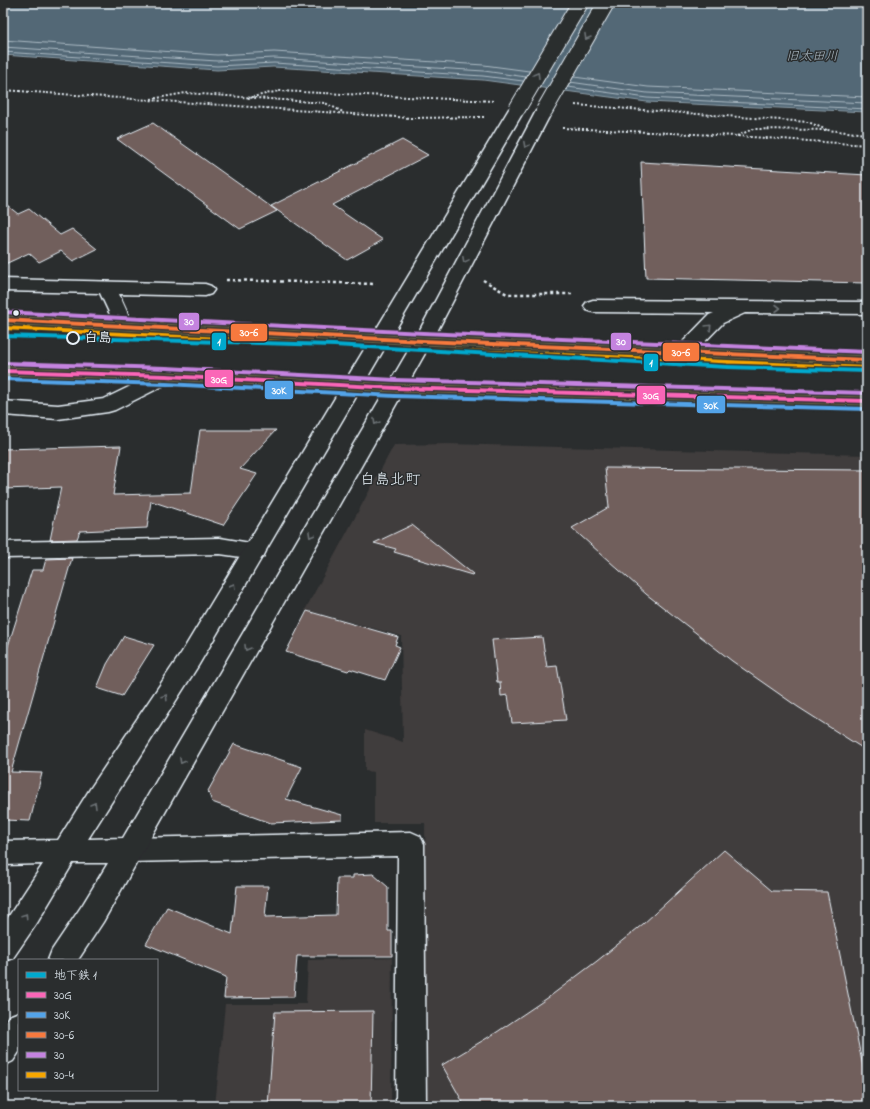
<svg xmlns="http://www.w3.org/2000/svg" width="870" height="1109" viewBox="0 0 870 1109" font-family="'Indie Flower','Klee One',sans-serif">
<rect width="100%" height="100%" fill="#2a2d2e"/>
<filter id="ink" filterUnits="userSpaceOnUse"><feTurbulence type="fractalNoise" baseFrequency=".025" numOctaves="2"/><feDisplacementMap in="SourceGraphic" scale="8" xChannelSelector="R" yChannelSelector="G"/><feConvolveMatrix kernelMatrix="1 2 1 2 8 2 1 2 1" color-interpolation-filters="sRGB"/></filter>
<g filter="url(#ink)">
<path fill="#3f3c3c" d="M 449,444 L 867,455 L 867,1106 L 427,1106 L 425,823 L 374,823 L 374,772 L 365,771 L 365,730 L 403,742 L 401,636 L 305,610 L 394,445 Z
M 392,958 L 391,1106 L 215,1106 L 225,1004 L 306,1004 L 308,960 Z"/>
<path fill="#526876" stroke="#8e9faa" d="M 3,3 L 867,3 L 867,112 L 647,102 L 483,80 L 273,67 L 217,70 L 3,55 Z"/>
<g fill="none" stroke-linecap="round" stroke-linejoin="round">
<path stroke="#acbac4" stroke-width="1" d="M 3,40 L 217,55 L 274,52 L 484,65 L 529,71
M 3,47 L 217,61 L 274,58 L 484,71 L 526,77
M 3,52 L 217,66 L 274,63 L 483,76 L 523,81
M 574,77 L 648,87 L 867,97
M 570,82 L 647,93 L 867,103
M 568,87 L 647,98 L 867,109"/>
</g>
<path fill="#715e5c" stroke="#e8f1f8" d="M 153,123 L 277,211 L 240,229 L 117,139 Z
M 402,140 L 428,155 L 332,205 L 383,240 L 347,260 L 271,206 Z
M 641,162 L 867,175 L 867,283 L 646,278 Z
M 3,202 L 18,214 L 29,209 L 60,235 L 72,229 L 97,249 L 73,261 L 61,251 L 39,262 L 29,253 L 3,265 Z
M 200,430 L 276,430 L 240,469 L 257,474 L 223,525 L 151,501 L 147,528 L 80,531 L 77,539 L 50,540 L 61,487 L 3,489 L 3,449 L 121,446 L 113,495 L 191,493 Z
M 605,468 L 867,470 L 867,751 L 798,707 L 732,661 L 646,594 L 572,528 L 609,507 Z
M 412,525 L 473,574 L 472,575 L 394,552 L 396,549 L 374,543 Z
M 72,558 L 11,772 L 42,773 L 30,821 L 3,820 L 3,662 L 32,570 L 43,570 L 46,559 Z
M 307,611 L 398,637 L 395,645 L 400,647 L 385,680 L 350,669 L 348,671 L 286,652 Z
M 124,636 L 154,645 L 122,696 L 97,688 L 107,664 Z
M 542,637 L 547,667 L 557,666 L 566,720 L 512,723 L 508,695 L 501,696 L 500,682 L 497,682 L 492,640 Z
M 234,744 L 302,767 L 286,799 L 342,815 L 342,820 L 270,823 L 212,802 L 208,791 Z
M 724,850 L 772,891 L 827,892 L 867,1086 L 867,1106 L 465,1106 L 442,1065 L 497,1032 L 549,997 L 597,961 L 643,924 Z
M 373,874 L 388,887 L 388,931 L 392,931 L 392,956 L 297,956 L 294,997 L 224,998 L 226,977 L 146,944 L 167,907 L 232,934 L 237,886 L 268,886 L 265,917 L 336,915 L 337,878 L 353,878 L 353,875 Z
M 373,1011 L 371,1106 L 268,1106 L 275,1012 Z"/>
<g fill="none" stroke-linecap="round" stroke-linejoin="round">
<defs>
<path id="street" d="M 3,279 L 205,284 L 211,286 L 214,290 L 211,294 L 205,296 L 119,294 L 133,325 L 131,329 L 124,331 L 117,329 L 115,325 L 100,293 L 3,291 Z
M 593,300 L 867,302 L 867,314 L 745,313 L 723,323 L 690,357 L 683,359 L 676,357 L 673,353 L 676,349 L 709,315 L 714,313 L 593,312 L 587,310 L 584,306 L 587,302 Z
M 166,369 L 173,371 L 176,376 L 173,381 L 115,410 L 108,412 L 58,419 L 3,415 L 3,401 L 58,405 L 104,399 Z
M 220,538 L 263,545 L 266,551 L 263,557 L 255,559 L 220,554 L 3,558 L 3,542 Z
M 411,832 L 420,836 L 424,844 L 426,1106 L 396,1106 L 398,856 L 129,862 L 120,859 L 116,850 L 120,841 L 129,838 Z"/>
<path id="secondary" d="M 517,104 L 522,106 L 525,109 L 198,666 L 88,839 L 123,838 L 414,341 L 536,111 L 539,108 L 544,106 L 549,108 L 552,111 L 432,341 L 103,922 L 78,960 L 48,960 L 52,950 L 83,904 L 108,863 L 73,863 L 37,923 L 13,958 L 3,961 L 3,925 L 43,864 L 3,865 L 3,841 L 58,840 L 90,789 L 182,652 L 509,109 L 512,106 Z
M 19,1012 L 19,1052 L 13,1061 L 3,1066 L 3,1025 L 9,1016 Z"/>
<path id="highway" d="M 3,314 L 423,335 L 867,354 L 867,366 L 423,347 L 3,326 Z
M 3,365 L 166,369 L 395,381 L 867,394 L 867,408 L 395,395 L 166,383 L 3,377 Z"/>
</defs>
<use href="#street" stroke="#e8f1f8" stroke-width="3"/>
<use href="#secondary" stroke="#e8f1f8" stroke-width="3"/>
<use href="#highway" stroke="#e8f1f8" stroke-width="3"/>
<path stroke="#e8f1f8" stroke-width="2" stroke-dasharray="2 2" stroke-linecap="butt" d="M 3,90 L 411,118 L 485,117
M 248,98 L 279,91 L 494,101
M 151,99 L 186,93 L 325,103 L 343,112
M 575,105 L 808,122 L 827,130
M 562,128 L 737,136 L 867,145
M 737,136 L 753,129 L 827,130 L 867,134"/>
<path stroke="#e8f1f8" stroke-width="2.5" stroke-dasharray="3 3" stroke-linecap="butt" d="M 226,280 L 376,284
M 483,280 L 507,294 L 572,294"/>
<use href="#street" fill="#2a2d2e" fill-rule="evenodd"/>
<use href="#secondary" fill="#2a2d2e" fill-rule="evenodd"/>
<use href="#highway" fill="#736c4b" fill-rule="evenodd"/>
<defs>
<path id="secondary-bridge" d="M 517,109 L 580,3
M 544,111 L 606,3"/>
</defs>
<use href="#secondary-bridge" stroke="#e8f1f8" stroke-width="18" stroke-linecap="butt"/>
<use href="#secondary-bridge" stroke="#2a2d2e" stroke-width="16"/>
<defs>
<path id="bus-1" d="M 3,369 L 166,374 L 395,386 L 867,399 L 867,403 L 395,390 L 166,378 L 3,373 Z"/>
<path id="bus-2" d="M 3,377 L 166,382 L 395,394 L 867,407 L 867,411 L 395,398 L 166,386 L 3,381 Z"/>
<path id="bus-3" d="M 3,318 L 423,339 L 867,358 L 867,362 L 423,343 L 3,322 Z"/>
<path id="bus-4" d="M 3,310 L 423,331 L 867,350 L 867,354 L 423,335 L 3,314 Z
M 3,361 L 166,366 L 395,378 L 867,391 L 867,395 L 395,382 L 166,370 L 3,365 Z"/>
<path id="bus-5" d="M 3,326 L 423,347 L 867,366 L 867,370 L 423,351 L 3,330 Z"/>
</defs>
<use href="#bus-1" stroke="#2a2d2e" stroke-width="3"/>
<use href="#bus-2" stroke="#2a2d2e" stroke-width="3"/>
<use href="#bus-3" stroke="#2a2d2e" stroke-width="3"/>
<use href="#bus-4" stroke="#2a2d2e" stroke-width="3"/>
<use href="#bus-5" stroke="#2a2d2e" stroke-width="3"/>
<use href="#bus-1" fill="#fa66b7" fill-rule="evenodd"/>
<use href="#bus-2" fill="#53a3e8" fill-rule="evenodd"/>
<use href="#bus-3" fill="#f6793e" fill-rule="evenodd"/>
<use href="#bus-4" fill="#c483df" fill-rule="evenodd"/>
<use href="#bus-5" fill="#f7a600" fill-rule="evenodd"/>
<defs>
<path id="metro-1" d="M 3,334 L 334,343 L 727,365 L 867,369 L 867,373 L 727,369 L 334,347 L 3,338 Z"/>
</defs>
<use href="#metro-1" stroke="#2a2d2e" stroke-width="3"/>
<use href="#metro-1" fill="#00a9ce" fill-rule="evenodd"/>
</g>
<defs><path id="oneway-chevron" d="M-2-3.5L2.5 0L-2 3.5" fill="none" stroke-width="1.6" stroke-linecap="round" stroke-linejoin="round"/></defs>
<g stroke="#6c7275">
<use href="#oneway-chevron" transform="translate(587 37) rotate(120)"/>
<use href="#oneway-chevron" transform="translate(537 75) rotate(-59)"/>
<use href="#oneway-chevron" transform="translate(526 145) rotate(118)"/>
<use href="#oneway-chevron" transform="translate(465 260) rotate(118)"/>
<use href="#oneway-chevron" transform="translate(778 308)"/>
<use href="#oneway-chevron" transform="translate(709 327) rotate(-46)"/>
<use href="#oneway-chevron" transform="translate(376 422) rotate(120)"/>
<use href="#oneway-chevron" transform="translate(311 535) rotate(120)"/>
<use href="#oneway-chevron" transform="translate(233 586) rotate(-59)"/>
<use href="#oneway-chevron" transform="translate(247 648) rotate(120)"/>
<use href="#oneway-chevron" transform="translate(165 697) rotate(-57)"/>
<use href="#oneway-chevron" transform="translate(182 761) rotate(120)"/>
<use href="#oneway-chevron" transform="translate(94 805) rotate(-59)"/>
<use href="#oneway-chevron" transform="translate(25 916) rotate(-56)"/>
</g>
</g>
<circle fill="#e8f1f8" stroke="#2a2d2e" stroke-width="1.5" cx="16" cy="313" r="3.5"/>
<circle fill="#2a2d2e" stroke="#e8f1f8" stroke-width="2" cx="73" cy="338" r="6"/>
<g text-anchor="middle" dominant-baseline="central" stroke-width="3" stroke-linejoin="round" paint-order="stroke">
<g font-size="13" font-style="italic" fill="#acbac4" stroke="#2a2d2e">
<text x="812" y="56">旧太田川</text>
</g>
<g font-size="14" font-weight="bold" fill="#e8f1f8" stroke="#2a2d2e" text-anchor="start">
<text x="84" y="338">白島</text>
</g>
<g font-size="15" fill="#e8f1f8" stroke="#2a2d2e">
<text x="390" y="480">白島北町</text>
</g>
</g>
<g stroke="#2a2d2e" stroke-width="1.5">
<rect x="178" y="312" width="22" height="19" rx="4" fill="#c483df"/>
<rect x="230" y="323" width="38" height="19" rx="4" fill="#f6793e"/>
<rect x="610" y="332" width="22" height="19" rx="4" fill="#c483df"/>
<rect x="211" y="332" width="16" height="19" rx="4" fill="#00a9ce"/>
<rect x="662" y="342" width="38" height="20" rx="4" fill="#f6793e"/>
<rect x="643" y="353" width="16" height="19" rx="4" fill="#00a9ce"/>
<rect x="204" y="369" width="30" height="19" rx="4" fill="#fa66b7"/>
<rect x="264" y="380" width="30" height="20" rx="4" fill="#53a3e8"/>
<rect x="636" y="385" width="30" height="20" rx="4" fill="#fa66b7"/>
<rect x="696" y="395" width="30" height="19" rx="4" fill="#53a3e8"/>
</g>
<g font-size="11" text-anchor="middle" font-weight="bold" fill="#fff">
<text x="189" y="325">30</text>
<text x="249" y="336">30-6</text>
<text x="621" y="345">30</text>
<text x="219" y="346">1</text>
<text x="681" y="356">30-6</text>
<text x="651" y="367">1</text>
<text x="219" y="383">30G</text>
<text x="279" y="394">30K</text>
<text x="651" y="399">30G</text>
<text x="711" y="409">30K</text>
</g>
<rect width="870" height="1109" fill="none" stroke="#2a2d2e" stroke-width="16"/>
<rect x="8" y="8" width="854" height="1093" fill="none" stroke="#e8f1f8" stroke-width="1.5" filter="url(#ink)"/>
<rect x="18" y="959" width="140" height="132" fill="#2a2d2e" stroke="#767b7f"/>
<rect x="26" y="972" width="20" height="6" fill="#00a9ce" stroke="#767b7f"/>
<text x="54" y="979" font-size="12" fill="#e8f1f8">地下鉄 1</text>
<rect x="26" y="992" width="20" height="6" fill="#fa66b7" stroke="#767b7f"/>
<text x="54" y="999" font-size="12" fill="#e8f1f8">30G</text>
<rect x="26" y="1012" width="20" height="6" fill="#53a3e8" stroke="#767b7f"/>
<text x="54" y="1019" font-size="12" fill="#e8f1f8">30K</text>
<rect x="26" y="1032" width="20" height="6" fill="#f6793e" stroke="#767b7f"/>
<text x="54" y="1039" font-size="12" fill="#e8f1f8">30-6</text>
<rect x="26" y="1052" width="20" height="6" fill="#c483df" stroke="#767b7f"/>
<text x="54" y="1059" font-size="12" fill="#e8f1f8">30</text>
<rect x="26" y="1072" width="20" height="6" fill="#f7a600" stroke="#767b7f"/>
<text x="54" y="1079" font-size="12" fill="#e8f1f8">30-4</text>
</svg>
